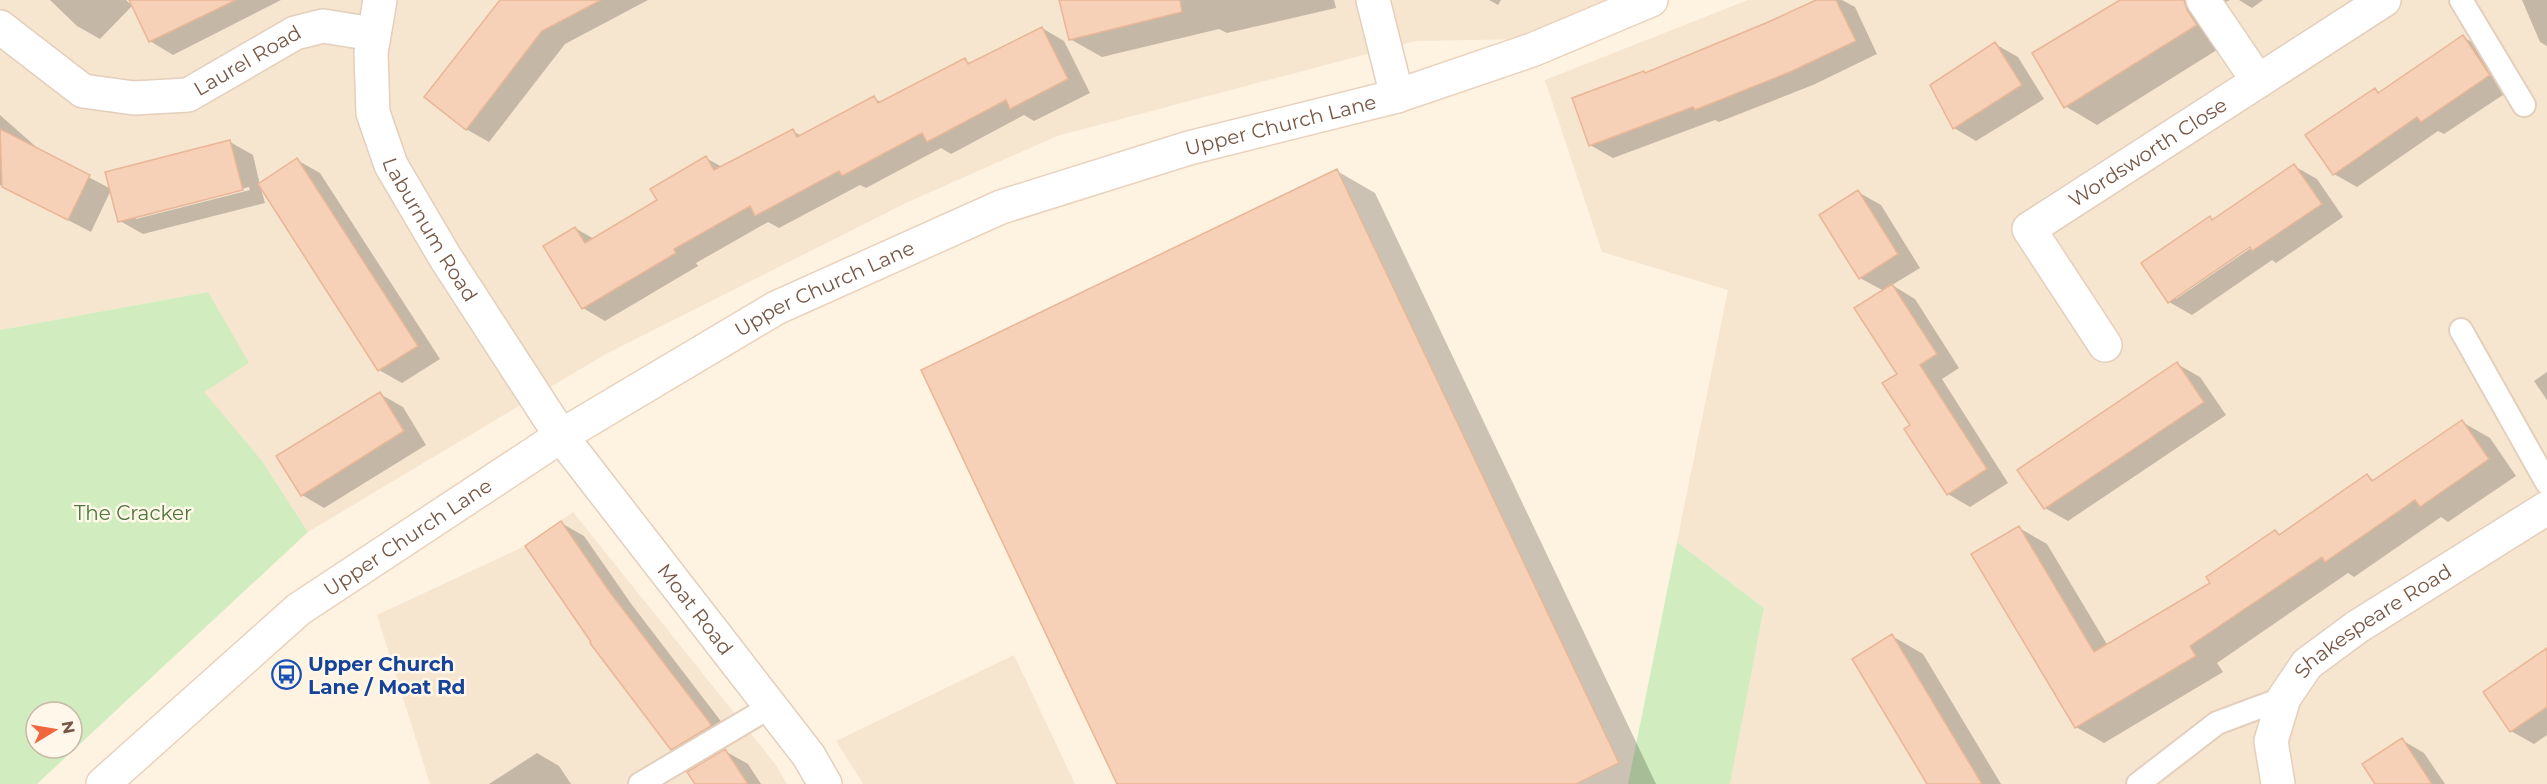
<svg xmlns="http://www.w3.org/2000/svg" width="2547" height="784" viewBox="0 0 2547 784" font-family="Montserrat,sans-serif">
<rect width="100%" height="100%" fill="#fef3e1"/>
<path fill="#f6e5cf" d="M 0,0 L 1621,0 L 1529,39 L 1416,41 L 1057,136 L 908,202 L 604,355 L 308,532 L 262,461 L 203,392 L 208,292 L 0,330 Z
M 1748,0 L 2547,0 L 2547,784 L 1730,784 L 1764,608 L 1677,542 L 1728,290 L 1602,252 L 1545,80 Z
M 573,512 L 776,765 L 787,784 L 430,784 L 377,615 L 525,546 Z
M 1014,655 L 1075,784 L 863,784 L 836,741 Z"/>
<path fill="#d1edbf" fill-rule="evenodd" d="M 208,292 L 249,363 L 204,392 L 262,461 L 308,532 L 37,784 L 0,784 L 0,330 ZM 36,712 L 72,712 L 72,748 L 36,748 Z
M 1677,542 L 1764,608 L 1730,784 L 1628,784 Z"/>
<path fill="#0003" fill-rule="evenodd" d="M 50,0 L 126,0 L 132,6 L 100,39 L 77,26 Z
M 130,0 L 281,0 L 173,55 L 150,41 Z
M 502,0 L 648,0 L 565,44 L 489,142 L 466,129 Z
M 1060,0 L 1334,0 L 1336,8 L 1227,33 L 1219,29 L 1102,57 L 1070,39 Z
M 1489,0 L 1501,0 L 1498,5 Z
M 1820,0 L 1842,0 L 1855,7 L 1877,54 L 1813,85 L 1719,122 L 1715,120 L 1613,158 L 1590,145 L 1647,74 L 1767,25 Z
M 2123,0 L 2230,0 L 2224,3 L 2228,43 L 2097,125 L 2065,106 Z
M 2239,0 L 2263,0 L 2252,8 Z
M 2522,0 L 2547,0 L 2547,46 L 2540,42 Z
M 1042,28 L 1064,41 L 1090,93 L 1034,121 L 1024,115 L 951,154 L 941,148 L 866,188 L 860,185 L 779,228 L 768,222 L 696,263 L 698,266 L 605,321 L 583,308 L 575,228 L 594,239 L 659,201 L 706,158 L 722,167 L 792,131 L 802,136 L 874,98 L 882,103 L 965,60 L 971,64 Z
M 2463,37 L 2485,50 L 2512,89 L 2444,134 L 2438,131 L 2357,187 L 2334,174 L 2375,90 L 2381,93 Z
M 1995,44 L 2018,57 L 2044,99 L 1976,141 L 1954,128 Z
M 0,115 L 43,153 L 111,189 L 230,142 L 253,155 L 260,185 L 297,160 L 320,173 L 440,359 L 402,383 L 379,370 L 260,185 L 265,203 L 143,234 L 120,221 L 111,190 L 91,232 L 0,185 ZM 249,187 L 250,190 L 136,219 L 136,216 Z
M 2294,166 L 2317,179 L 2343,217 L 2276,263 L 2272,260 L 2192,315 L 2169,302 L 2210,218 L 2214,220 ZM 2255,241 L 2257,244 L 2176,299 L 2176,295 Z
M 1337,171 L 1375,193 L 1656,784 L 1119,784 Z
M 1858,192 L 1881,205 L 1920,268 L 1892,285 L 1915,299 L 1959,368 L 1942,379 L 2008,483 L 1970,507 L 1948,494 L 1912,425 L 1899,375 L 1884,291 L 1860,278 Z
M 2177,364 L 2200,377 L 2226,415 L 2068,521 L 2045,508 Z
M 2547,372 L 2547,400 L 2534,381 Z
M 380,394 L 403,407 L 426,445 L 324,508 L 302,495 Z
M 2462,422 L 2490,438 L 2516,476 L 2448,522 L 2441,517 L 2354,577 L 2348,573 L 2217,663 L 2223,672 L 2104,743 L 2076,727 L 2019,528 L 2047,544 L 2108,646 L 2212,583 L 2275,532 L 2281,536 L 2367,476 L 2375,481 Z
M 561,523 L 584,536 L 632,605 L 733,737 L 695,762 L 672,749 L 593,642 Z
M 1892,636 L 1923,654 L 2001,784 L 1928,784 Z
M 2547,650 L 2547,735 L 2534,744 L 2511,731 Z
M 2402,740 L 2424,753 L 2445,784 L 2377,784 Z
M 725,751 L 748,764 L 761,784 L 697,784 Z
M 537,753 L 559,766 L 571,784 L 489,784 Z"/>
<path fill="#f6d0b7" stroke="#e9b696" stroke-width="1.5" d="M 129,0 L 236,0 L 149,42 Z
M 500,0 L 601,0 L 542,31 L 466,130 L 424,97 Z
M 1059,0 L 1180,0 L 1182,12 L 1069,40 Z
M 1816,0 L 1836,0 L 1856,41 L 1790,72 L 1695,110 L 1693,107 L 1589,146 L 1572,98 L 1644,71 L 1645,73 L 1766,23 Z
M 2120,0 L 2184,0 L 2187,10 L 2197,25 L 2064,108 L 2032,53 Z
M 1042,27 L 1068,79 L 1010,109 L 1006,100 L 927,142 L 922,133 L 842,176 L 839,171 L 755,216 L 750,206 L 674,249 L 676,253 L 582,309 L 543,246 L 575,227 L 585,243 L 657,200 L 650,189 L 706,156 L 714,170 L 793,129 L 797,137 L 874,96 L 878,103 L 965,58 L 968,64 Z
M 2463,35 L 2490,75 L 2421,122 L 2417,117 L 2333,175 L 2305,135 L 2375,88 L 2378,93 Z
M 1995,42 L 2022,85 L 1953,129 L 1930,85 Z
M 0,129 L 90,175 L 68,220 L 2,187 Z
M 230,140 L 243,190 L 118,222 L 105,172 Z
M 297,158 L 418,346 L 378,371 L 258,184 Z
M 2294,164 L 2322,204 L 2252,251 L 2250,247 L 2168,303 L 2141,263 L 2210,216 L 2212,220 Z
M 1337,169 L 1619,763 L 1576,784 L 1117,784 L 921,370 Z
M 1858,190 L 1898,254 L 1859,279 L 1819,215 Z
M 1892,284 L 1937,354 L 1920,365 L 1987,469 L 1947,495 L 1904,429 L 1910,425 L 1882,383 L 1897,374 L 1854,308 Z
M 2177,362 L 2204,402 L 2044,509 L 2017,470 Z
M 380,392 L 404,431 L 301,496 L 276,456 Z
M 2462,420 L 2489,459 L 2420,507 L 2415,500 L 2325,562 L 2322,557 L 2190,646 L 2196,656 L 2075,728 L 1971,554 L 2019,526 L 2094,652 L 2210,583 L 2206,577 L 2275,530 L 2279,535 L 2367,474 L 2372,481 Z
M 561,521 L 609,591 L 710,723 L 711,726 L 671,750 L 590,643 L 591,642 L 525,546 Z
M 1892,634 L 1982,784 L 1927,784 L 1852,659 Z
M 2547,648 L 2547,707 L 2510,732 L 2483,692 Z
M 2402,738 L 2432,784 L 2375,784 L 2362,764 Z
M 725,749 L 748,784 L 695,784 L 687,772 Z"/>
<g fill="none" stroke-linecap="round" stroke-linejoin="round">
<defs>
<path id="lane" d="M 2461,0 L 2524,105
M 2461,330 L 2547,483
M 640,784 L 770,707
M 2138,784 L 2217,723 L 2284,698"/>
<g id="street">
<path id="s1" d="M 380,0 L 371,53 L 373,113 L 391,165 L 445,257 L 561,436 L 809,756 L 825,784"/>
<path d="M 1373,0 L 1397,96"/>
<path d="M 2203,0 L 2258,81"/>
<path id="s2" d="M 0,27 L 83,91 L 134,98 L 188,95 L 295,33 L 323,26 L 373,34"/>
<path id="s3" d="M 2105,345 L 2029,229 L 2384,0"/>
<path id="s4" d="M 2278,784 L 2271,741 L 2284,698 L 2307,664 L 2357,627 L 2547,508"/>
</g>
<g id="secondary">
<path id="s5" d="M 103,784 L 299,609 L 561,436 L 776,308 L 1001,207 L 1189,148 L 1397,96 L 1532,50 L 1651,0"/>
</g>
</defs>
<use href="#lane" stroke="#e3cfbc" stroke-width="26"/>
<use href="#street" stroke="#e3cfbc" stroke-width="36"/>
<use href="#secondary" stroke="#ead2bc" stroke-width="36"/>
<use href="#lane" stroke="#fff" stroke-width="22"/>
<use href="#street" stroke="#fff" stroke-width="33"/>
<use href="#secondary" stroke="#fff" stroke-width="33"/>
</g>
<defs>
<symbol id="bus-ring" viewBox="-11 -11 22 22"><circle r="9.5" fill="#fff7e9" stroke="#1a4fb4" stroke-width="1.5"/><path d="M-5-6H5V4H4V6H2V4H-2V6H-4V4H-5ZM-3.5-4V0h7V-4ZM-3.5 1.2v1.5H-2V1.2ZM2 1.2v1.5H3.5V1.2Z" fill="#1a4fb4"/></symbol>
</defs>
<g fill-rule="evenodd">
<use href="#bus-ring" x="270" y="658" width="33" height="33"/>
</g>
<g text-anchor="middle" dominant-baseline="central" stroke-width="5" stroke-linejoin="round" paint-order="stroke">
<g font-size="20" fill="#775846" stroke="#fff7e9">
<text stroke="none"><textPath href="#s2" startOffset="279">Laurel Road</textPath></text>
<text stroke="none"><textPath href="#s5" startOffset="1365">Upper Church Lane</textPath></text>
<text stroke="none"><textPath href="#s3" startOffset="280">Wordsworth Close</textPath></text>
<text stroke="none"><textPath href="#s1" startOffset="244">Laburnum Road</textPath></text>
<text stroke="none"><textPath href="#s5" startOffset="879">Upper Church Lane</textPath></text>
<text stroke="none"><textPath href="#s5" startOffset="393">Upper Church Lane</textPath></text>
<text stroke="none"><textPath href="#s1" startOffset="708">Moat Road</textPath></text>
<text stroke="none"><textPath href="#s4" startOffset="208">Shakespeare Road</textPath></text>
</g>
<g font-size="20" fill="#4c783b" stroke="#fff7e9">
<text x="133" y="513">The Cracker</text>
</g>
<g font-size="20" font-weight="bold" fill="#164399" stroke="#fff7e9" text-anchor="start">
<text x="308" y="664">Upper Church<tspan x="308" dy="23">Lane / Moat Rd</tspan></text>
</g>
</g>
<g transform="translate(54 730) rotate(79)"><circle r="28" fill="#fff7e9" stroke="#c9b7a8" stroke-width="1.5"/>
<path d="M0-4.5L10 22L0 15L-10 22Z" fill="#f2663d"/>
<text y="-9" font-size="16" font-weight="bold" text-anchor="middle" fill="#775846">N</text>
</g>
</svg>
